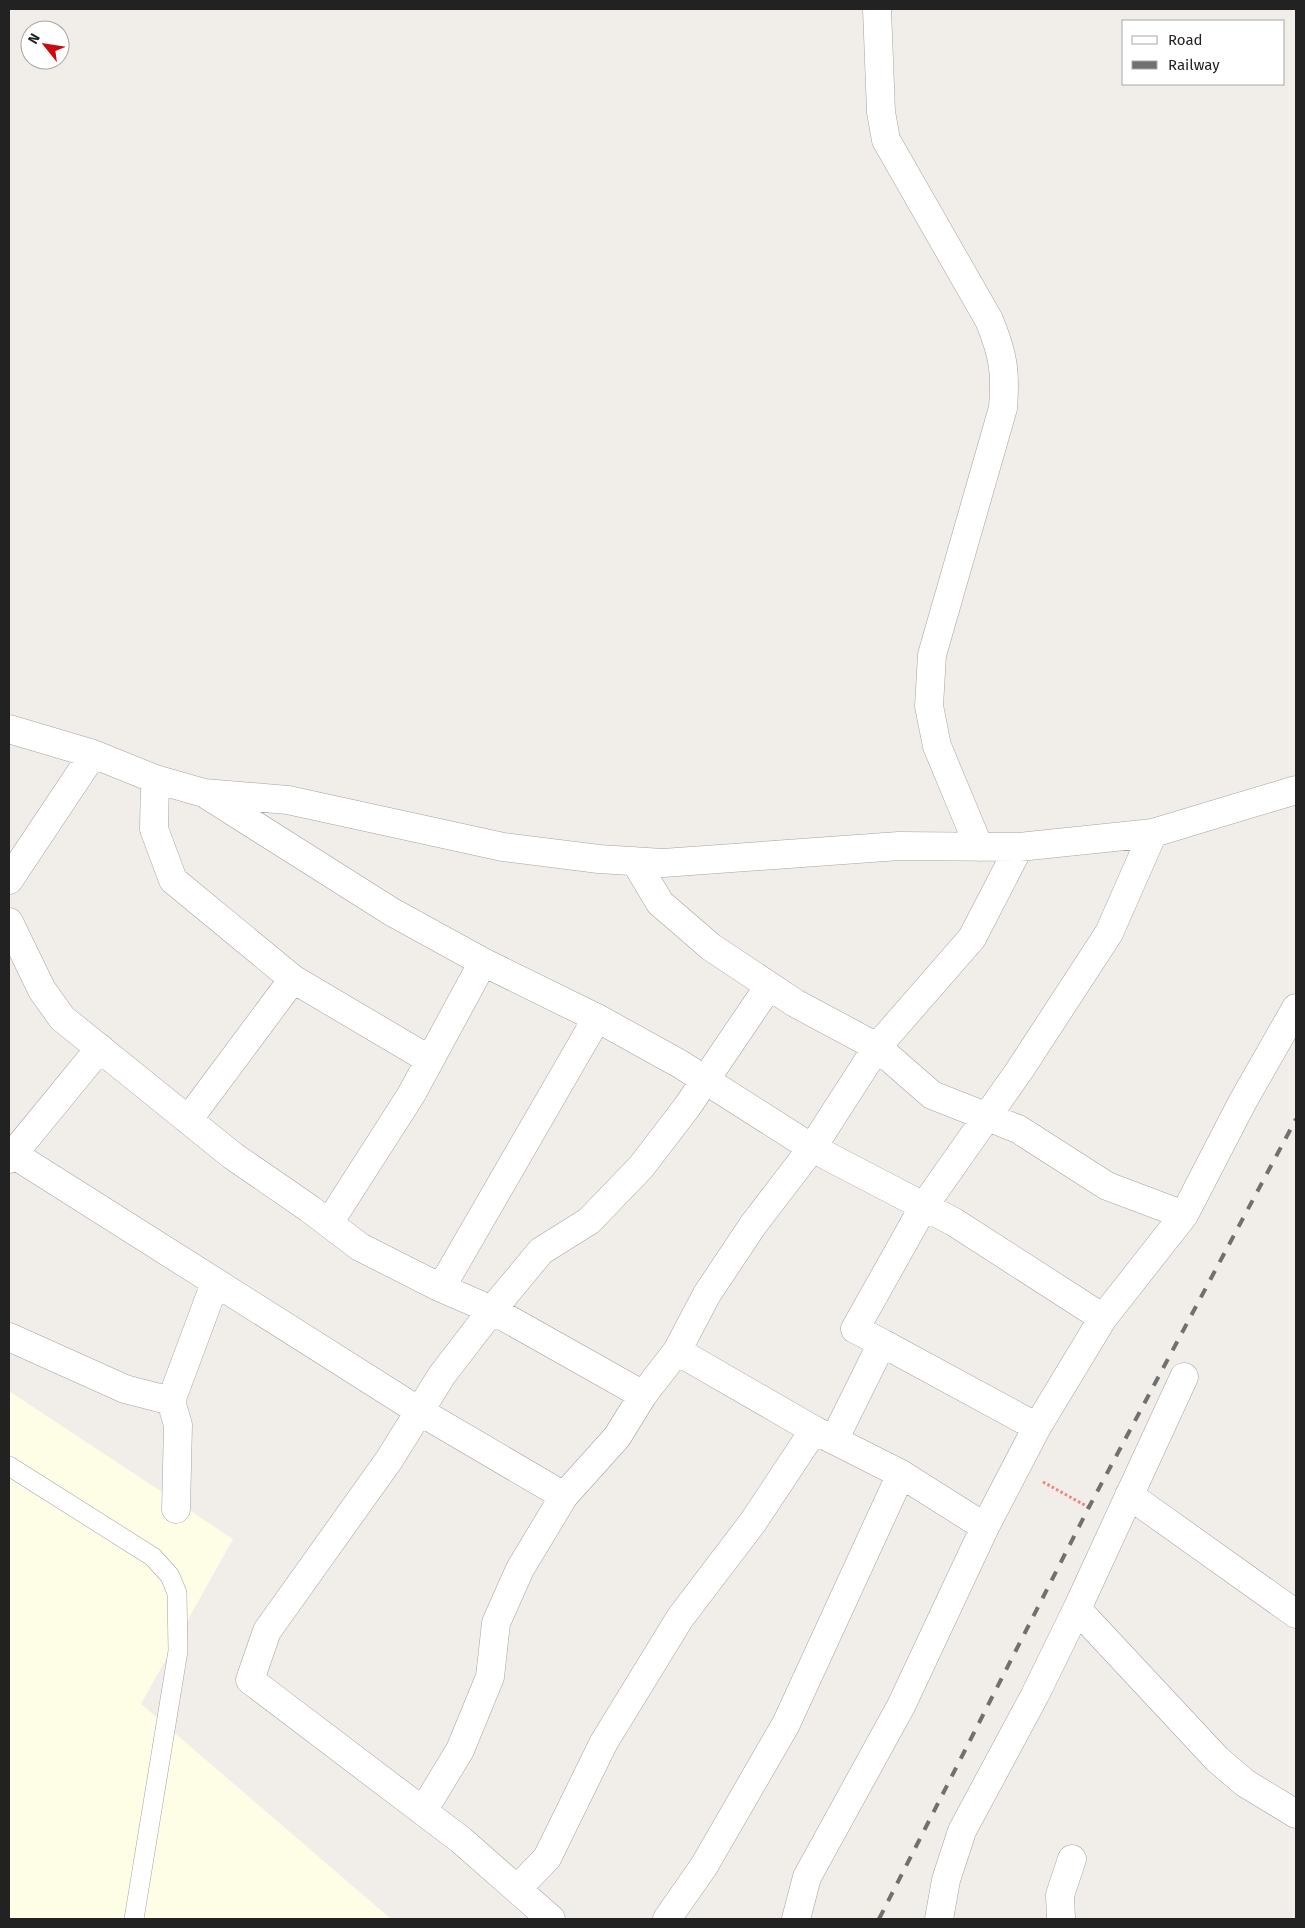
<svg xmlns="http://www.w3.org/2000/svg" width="1305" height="1928" viewBox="0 0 1305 1928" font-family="'Fira Sans',sans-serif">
<rect width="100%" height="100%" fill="#f1eee9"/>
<path fill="#fefde6" d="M 9,1391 L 233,1539 L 141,1704 L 391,1919 L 9,1919 Z"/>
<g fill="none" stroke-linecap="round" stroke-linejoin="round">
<defs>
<path id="lane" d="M 9,1466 L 153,1557 L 170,1576 L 177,1593 L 178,1651 L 134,1919"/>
<path id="street" d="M 877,9 L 881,112 L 886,140 L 989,320 C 1003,354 1006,371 1003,408 L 932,655 L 929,706 L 937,746 L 979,847
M 9,729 L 93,754 L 155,779 L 204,793 L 288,800 L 503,847 L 599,859 L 663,863 L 899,846 L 1019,847 L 1153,833 L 1296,790
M 155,779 L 154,829 L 173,880 L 293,979 L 430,1060
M 207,795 L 392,912 L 483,962 L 597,1018 L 680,1064 L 812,1148 L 954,1222 L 1103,1318
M 635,861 L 660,903 L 711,947 L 795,1003 L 877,1047 L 932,1095 L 1018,1129 L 1107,1186 L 1184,1215
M 9,880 L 93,754
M 9,922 L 42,990 L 62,1018 L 233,1156 L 310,1209 L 360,1247 L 441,1288
M 597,1018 L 441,1288 L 492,1310 L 643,1395
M 188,1120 L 293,979
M 13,1154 L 419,1411 L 564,1496
M 9,1159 L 100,1048
M 329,1223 L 411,1095 L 483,962
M 9,1337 L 125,1389 L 171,1401
M 882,1343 L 1037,1427
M 677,1351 L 814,1430 L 901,1474 L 985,1527
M 834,1440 L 882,1343 L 855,1329 L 924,1206 L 1019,1071 L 1109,933 L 1153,833
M 1129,1495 L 1296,1614
M 176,1509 L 178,1425 L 171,1401 L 215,1283
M 1077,1609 L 1217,1759 L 1245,1783 L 1296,1814
M 423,1811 L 460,1750 L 490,1677 L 496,1623 L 520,1569 L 564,1496 L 617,1437 L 643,1395 L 677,1351 L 707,1294 L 753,1225 L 812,1148 L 877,1047 L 972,938 L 1019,847
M 517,1889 L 547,1858 L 604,1742 L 680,1618 L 753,1522 L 814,1430
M 551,1919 L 461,1840 L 250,1680 L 267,1631 L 389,1460 L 442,1375 L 492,1310 L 541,1251 L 589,1221 L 641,1167 L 687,1107 L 769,986
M 667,1919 L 704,1866 L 786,1724 L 901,1474
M 796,1919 L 807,1877 L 901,1706 L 985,1527 L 1037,1427 L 1103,1318 L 1184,1215 L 1243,1101 L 1296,1008
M 939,1919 L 946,1880 L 962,1831 L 1035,1695 L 1077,1609 L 1184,1377
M 1061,1919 L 1060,1895 L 1072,1859"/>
</defs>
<use href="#lane" stroke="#a3a3a3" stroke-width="20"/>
<use href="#street" stroke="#a3a3a3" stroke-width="29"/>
<path stroke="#f38278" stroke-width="3" stroke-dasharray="2.5 2.5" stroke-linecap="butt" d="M 1043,1482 L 1090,1508"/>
<use href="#lane" stroke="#fff" stroke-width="19"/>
<use href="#street" stroke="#fff" stroke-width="28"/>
<path stroke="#707070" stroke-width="4" stroke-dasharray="10 10" stroke-linecap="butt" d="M 879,1919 L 1089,1507 L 1296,1119"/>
</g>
<rect width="1305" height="1928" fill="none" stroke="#222222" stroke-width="20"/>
<rect x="1122" y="20" width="162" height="65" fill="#ffffff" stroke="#a7a7a7"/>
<rect x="1132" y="36" width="25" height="8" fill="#ffffff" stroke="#a7a7a7"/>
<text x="1168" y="45" font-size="15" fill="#222222">Road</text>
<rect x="1132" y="61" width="25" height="8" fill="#707070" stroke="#a7a7a7"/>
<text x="1168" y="70" font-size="15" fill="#222222">Railway</text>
<g transform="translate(45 45) rotate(300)"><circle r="24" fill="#ffffff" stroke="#a7a7a7"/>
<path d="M0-4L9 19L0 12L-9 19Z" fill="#c90b0f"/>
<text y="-8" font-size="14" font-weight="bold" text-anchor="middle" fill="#222222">N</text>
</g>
</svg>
